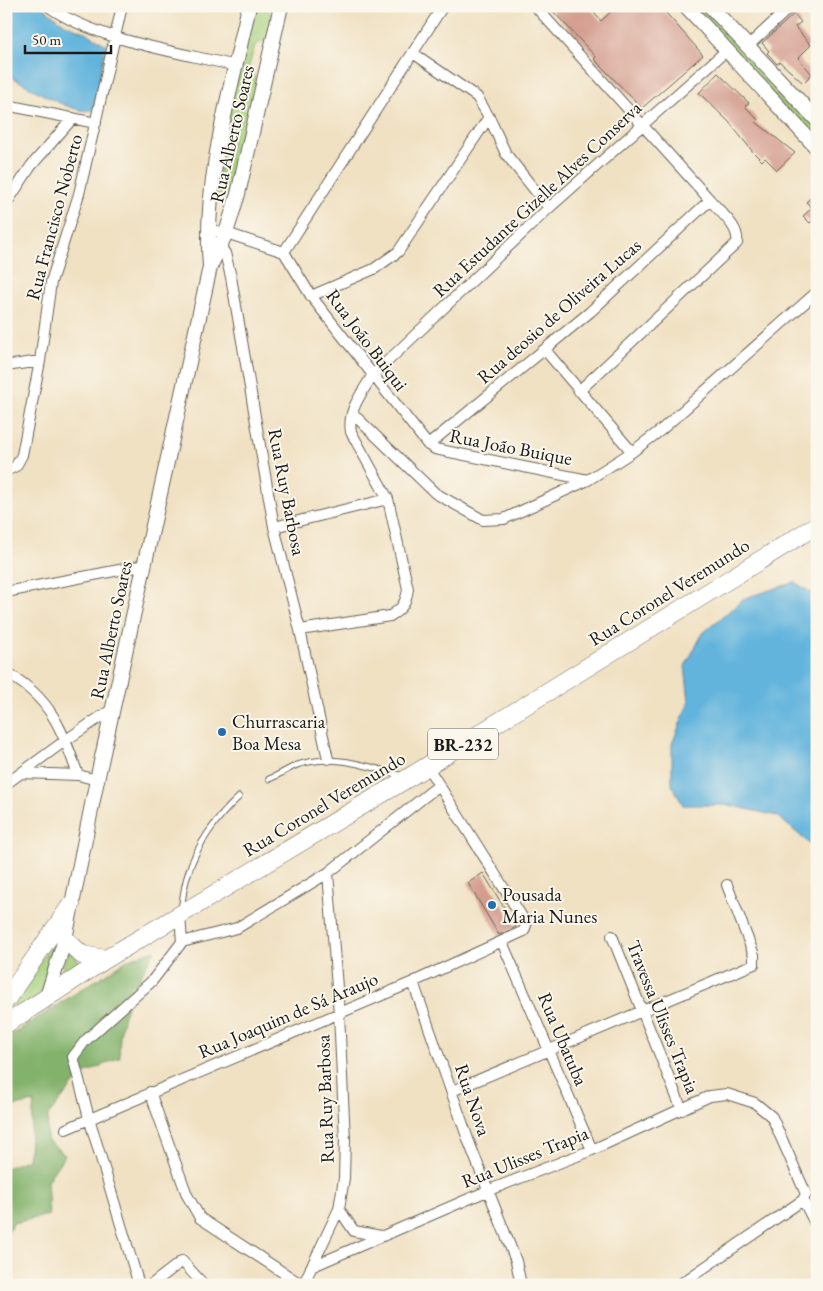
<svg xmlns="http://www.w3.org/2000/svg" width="823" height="1291" viewBox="0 0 823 1291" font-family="'EB Garamond',serif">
<rect width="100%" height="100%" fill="#fbf7ec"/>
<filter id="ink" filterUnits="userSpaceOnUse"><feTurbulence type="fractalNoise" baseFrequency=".02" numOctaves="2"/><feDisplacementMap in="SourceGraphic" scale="10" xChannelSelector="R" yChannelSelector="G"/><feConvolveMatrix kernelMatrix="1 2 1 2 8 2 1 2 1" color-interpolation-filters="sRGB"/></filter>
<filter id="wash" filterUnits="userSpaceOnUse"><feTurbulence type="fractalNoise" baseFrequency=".0096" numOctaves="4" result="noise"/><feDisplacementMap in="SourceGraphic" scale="20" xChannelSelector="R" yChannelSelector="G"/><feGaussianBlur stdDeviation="1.12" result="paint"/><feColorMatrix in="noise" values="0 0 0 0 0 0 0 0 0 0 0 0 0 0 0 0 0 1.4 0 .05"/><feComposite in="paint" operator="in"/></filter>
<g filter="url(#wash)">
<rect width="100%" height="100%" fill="#f0e1c3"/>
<path fill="#a4d07d" stroke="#60764c" d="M 691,6 L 708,6 L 817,123 L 817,143 Z
M 257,8 L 264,8 L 272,14 L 268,39 L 255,45 L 248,69 L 258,81 L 231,195 L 226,198 L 215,192 L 222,158 L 230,154 L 234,129 L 228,121 L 251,11 Z
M 68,918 L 56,967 L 38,1000 L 6,1016 Z
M 69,951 L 83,966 L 56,987 Z"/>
<path fill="#83b26c" stroke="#506744" d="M 155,950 C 136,983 116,1018 120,1057 L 80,1076 L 48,1116 L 47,1140 L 65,1155 L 47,1181 L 49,1215 L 13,1223 L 6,1236 L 6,1168 L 28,1159 L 34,1102 L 6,1108 L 6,1038 L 129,959 Z"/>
<path fill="#62b4dd" stroke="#3f687c" d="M 6,6 L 41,6 L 65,24 L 87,33 L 106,45 L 93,110 C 73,116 26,84 6,74 Z
M 795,582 L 817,597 L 817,850 L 777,816 L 729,805 L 683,805 L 672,785 L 672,744 L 689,701 L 685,666 L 703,633 L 745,598 Z"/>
<g id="blocks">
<path fill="#d39c8e" d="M 548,6 L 588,6 L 601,21 L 617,6 L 660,6 L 703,55 L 642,108 L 594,59 L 596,57 Z
M 794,14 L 801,22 L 795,27 L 811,45 L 798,58 L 812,74 L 803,83 L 780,62 L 777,64 L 767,53 L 769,51 L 762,43 Z
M 718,73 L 749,103 L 745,106 L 758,120 L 756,122 L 795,153 L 777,170 L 765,158 L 762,161 L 753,152 L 729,122 L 699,93 Z
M 817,192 L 817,217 L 810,223 L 803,216 L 812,208 L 806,202 Z
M 483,873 L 516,927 L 499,935 L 468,883 Z"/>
</g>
</g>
<g filter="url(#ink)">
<use href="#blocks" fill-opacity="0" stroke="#666156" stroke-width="1"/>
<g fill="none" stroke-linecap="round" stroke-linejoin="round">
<defs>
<path id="lane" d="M 269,779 C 279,775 288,769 297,765 C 333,753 367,766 403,776
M 181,909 C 183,898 184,885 188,874 C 196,846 217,817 239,797"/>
<path id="street" d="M 48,6 C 94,40 179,52 236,66
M 535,6 L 710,200 C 720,212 740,227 737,243 L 579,391
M 748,46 L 791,6
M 413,53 L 477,97 L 489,117 L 506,154 L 549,208
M 6,105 L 96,123
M 6,204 L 31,166 L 73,118
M 208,229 L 226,233 L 284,252
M 218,244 L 225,253 L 231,277 L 274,527 L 300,630 L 328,759
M 284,252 L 311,296 L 428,445 L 435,449 L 588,480
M 284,252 L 443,6
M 311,296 L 374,269 L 398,252 L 489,117
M 545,350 L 632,452
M 6,366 L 40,361
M 352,413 L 435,493 L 483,520 L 504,519 L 588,480 L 632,452 L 661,430 L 817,292
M 428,445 L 590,312 L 710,200
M 6,471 L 16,466 L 22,455 L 40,361 L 51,282 L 79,194 L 122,6
M 274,527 L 388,499
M 6,592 L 145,565
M 300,630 L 390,616 C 402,609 406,603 408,589 L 388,499 L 351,432 C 347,411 362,393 372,376 L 549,208 L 727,50
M 6,673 C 50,696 63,731 78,775
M 22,773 L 78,775 L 97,780
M 6,784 L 66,740 L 114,708
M 612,936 L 682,1110
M 182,942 L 237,928 L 328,873 L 438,786
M 502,942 L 592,1150
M 413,982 L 469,1142 L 516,1261 L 521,1285
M 452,1091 L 754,964 L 754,955 L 727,885
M 150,1092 L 187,1195 L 200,1218 L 302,1285
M 66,1129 L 413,982 L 524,931 L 526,925 L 522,917 L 427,766
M 803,1200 L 817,1227
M 339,1209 L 354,1231 L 381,1236
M 311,1267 L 487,1191 L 592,1150 L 710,1096 L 727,1094 L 755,1103 L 772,1117 L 806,1194 L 803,1200 L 679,1285
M 139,1285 L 89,1118 L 73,1057 L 85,1041 L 152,981 L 182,942 L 180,915
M 151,1285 L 182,1261 L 204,1285
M 303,1285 L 339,1209 L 344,1178 L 345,1140 L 339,1013 L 328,873"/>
<path id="secondary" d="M 686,6 L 817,148
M 710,6 L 817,120
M 210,266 C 203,180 231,90 249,6
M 46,1000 L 65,939 L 97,780 L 210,267 L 226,233 L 238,194 L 281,6"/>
<path id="highway" d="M 65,939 L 82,955 L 106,959
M 6,1000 L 71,905
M 6,1024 L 106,959 L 408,778 L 817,525"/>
</defs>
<use href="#lane" stroke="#666156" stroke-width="7"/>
<use href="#street" stroke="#666156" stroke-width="12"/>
<use href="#secondary" stroke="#666156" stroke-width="16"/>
<use href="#highway" stroke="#666156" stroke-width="19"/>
<use href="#lane" stroke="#fff" stroke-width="5"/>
<use href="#street" stroke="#fff" stroke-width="10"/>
<use href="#secondary" stroke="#fff" stroke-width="14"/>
<use href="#highway" stroke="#fff" stroke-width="18"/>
</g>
</g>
<g fill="#1f6fb2" stroke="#fbf7ec" stroke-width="2">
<circle cx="222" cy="732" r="5"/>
<circle cx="492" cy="905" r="5"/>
</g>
<g text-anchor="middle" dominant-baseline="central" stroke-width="4" stroke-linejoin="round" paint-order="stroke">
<rect fill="#fbf7ec" stroke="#5f5e5a" stroke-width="1" x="428" y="728.5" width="70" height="31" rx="4"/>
<g font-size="18" font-weight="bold" fill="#1c1c1c">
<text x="463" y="744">BR-232</text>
</g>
<g font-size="19" fill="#1c1c1c" stroke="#fbf7ec">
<text transform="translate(232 134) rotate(-77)">Rua Alberto Soares</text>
<text transform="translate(537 199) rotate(-43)">Rua Estudante Gizelle Alves Conserva</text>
<text transform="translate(54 217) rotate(-75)">Rua Francisco Noberto</text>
<text transform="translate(559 311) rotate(-41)">Rua deosio de Oliveira Lucas</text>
<text transform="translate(367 340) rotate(53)">Rua João Buiqui</text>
<text transform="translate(511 447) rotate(11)">Rua João Buique</text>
<text transform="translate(287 492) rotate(79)">Rua Ruy Barbosa</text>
<text transform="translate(669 592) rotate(-32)">Rua Coronel Veremundo</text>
<text transform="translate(111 630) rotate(-78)">Rua Alberto Soares</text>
<text transform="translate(324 804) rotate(-31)">Rua Coronel Veremundo</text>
<text transform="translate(288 1015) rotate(-23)">Rua Joaquim de Sá Araujo</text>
<text transform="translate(663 1017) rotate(68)">Travessa Ulisses Trapia</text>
<text transform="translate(563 1039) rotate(67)">Rua Ubatuba</text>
<text transform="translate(325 1099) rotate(-92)">Rua Ruy Barbosa</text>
<text transform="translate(473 1100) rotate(71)">Rua Nova</text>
<text transform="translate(525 1157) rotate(-22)">Rua Ulisses Trapia</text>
</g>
<g font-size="19" fill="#1c1c1c" stroke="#fbf7ec" text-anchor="start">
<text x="232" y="721">Churrascaria<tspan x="232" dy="22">Boa Mesa</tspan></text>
<text x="502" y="894">Pousada<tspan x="502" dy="22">Maria Nunes</tspan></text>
</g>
</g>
<rect width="823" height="1291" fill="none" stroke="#fbf7ec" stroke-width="25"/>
<path d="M25 45v8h86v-8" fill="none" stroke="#1c1c1c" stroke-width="2.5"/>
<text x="32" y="45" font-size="15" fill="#1c1c1c" stroke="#fbf7ec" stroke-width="4" paint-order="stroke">50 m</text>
</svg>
